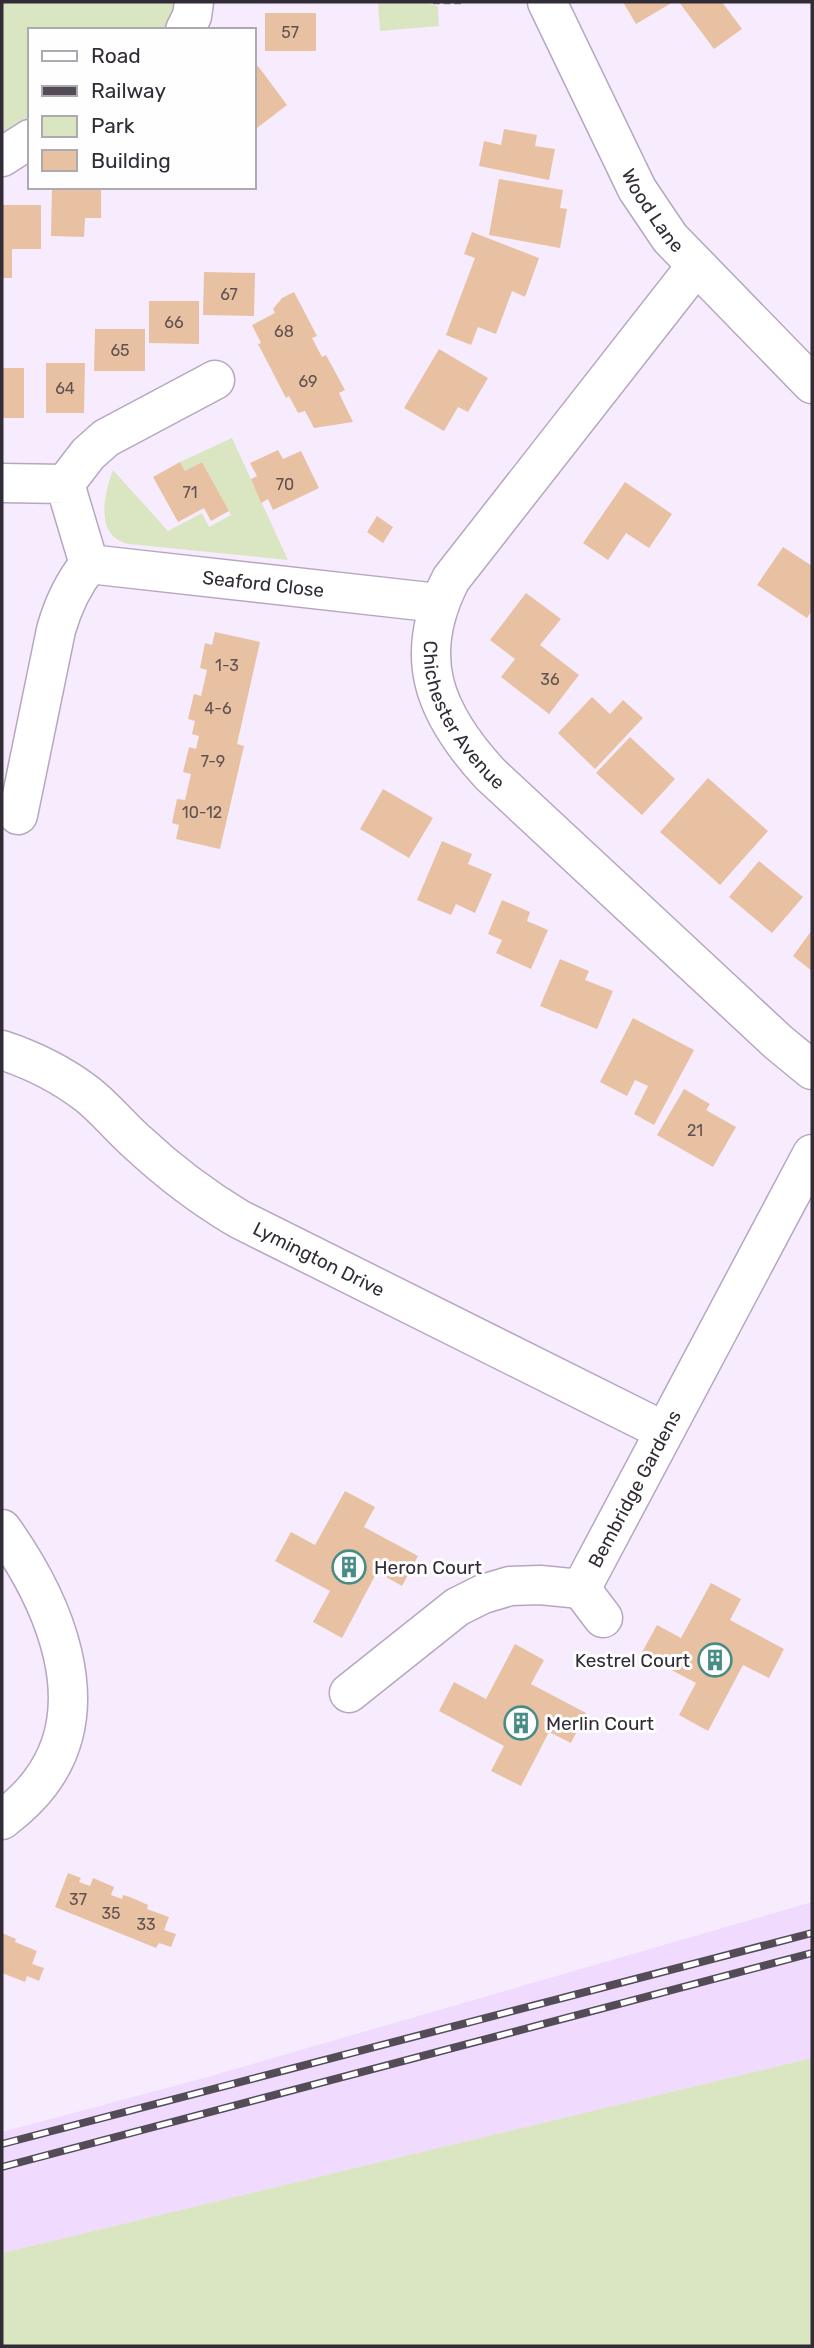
<svg xmlns="http://www.w3.org/2000/svg" width="814" height="2348" viewBox="0 0 814 2348" font-family="Rubik,sans-serif">
<rect width="100%" height="100%" fill="#f7ecfd"/>
<path fill="#f0dafd" d="M 812,1902 L 812,2058 L 2,2253 L 2,2132 L 204,2078 Z"/>
<path fill="#dae6c2" d="M 2,2 L 177,2 L 167,30 L 30,30 L 30,119 L 11,131 L 2,134 Z
M 378,2 L 423,2 L 438,6 L 439,26 L 380,31 Z
M 232,438 L 288,560 L 129,544 C 94,537 104,494 113,470 L 168,531 L 202,513 L 209,527 L 231,515 L 202,462 L 185,471 L 180,462 Z
M 812,2058 L 812,2346 L 2,2346 L 2,2253 Z"/>
<path fill="#e8c1a3" d="M 623,2 L 673,2 L 636,24 Z
M 679,2 L 722,2 L 742,29 L 714,49 Z
M 265,13 L 316,13 L 316,51 L 265,51 Z
M 258,66 L 287,105 L 257,128 L 254,123 L 254,69 Z
M 504,129 L 537,135 L 535,146 L 555,149 L 549,180 L 479,166 L 484,141 L 501,145 Z
M 499,179 L 563,190 L 560,208 L 567,209 L 560,248 L 489,235 Z
M 52,187 L 101,187 L 101,218 L 85,218 L 84,237 L 51,236 Z
M 2,205 L 41,205 L 41,249 L 12,249 L 12,278 L 2,278 Z
M 472,232 L 539,258 L 525,297 L 512,291 L 496,334 L 478,327 L 471,345 L 446,335 L 475,258 L 464,254 Z
M 204,272 L 255,273 L 254,316 L 203,315 Z
M 294,292 L 317,336 L 312,338 L 322,357 L 326,355 L 345,390 L 339,393 L 353,422 L 314,428 L 305,411 L 298,413 L 289,396 L 286,398 L 258,344 L 261,343 L 252,325 L 275,313 L 273,309 L 282,298 Z
M 149,301 L 199,301 L 199,344 L 149,343 Z
M 95,329 L 145,329 L 145,371 L 94,371 Z
M 439,349 L 488,378 L 468,412 L 458,407 L 444,431 L 404,408 Z
M 46,363 L 85,363 L 84,413 L 46,413 Z
M 2,368 L 24,368 L 24,418 L 2,418 Z
M 278,450 L 283,459 L 301,451 L 319,488 L 273,510 L 268,499 L 261,503 L 251,479 L 257,476 L 250,463 Z
M 180,462 L 185,471 L 202,462 L 229,511 L 211,521 L 204,508 L 178,522 L 153,477 Z
M 625,482 L 672,514 L 649,548 L 626,533 L 608,560 L 583,543 Z
M 377,516 L 393,527 L 383,543 L 367,532 Z
M 783,547 L 812,566 L 812,610 L 807,618 L 757,585 Z
M 526,593 L 561,619 L 540,645 L 579,675 L 549,714 L 501,677 L 515,659 L 490,640 Z
M 215,632 L 260,642 L 237,744 L 244,746 L 220,849 L 176,839 L 179,825 L 172,823 L 177,799 L 185,800 L 191,774 L 183,772 L 189,747 L 196,749 L 199,736 L 192,734 L 195,721 L 188,719 L 194,694 L 201,696 L 207,670 L 200,668 L 205,643 L 212,645 Z
M 592,697 L 610,714 L 623,700 L 643,718 L 595,769 L 558,733 Z
M 630,737 L 675,779 L 642,815 L 596,773 Z
M 708,778 L 768,831 L 720,885 L 660,832 Z
M 383,789 L 433,818 L 409,858 L 360,829 Z
M 442,841 L 472,854 L 468,864 L 492,874 L 475,913 L 456,904 L 451,915 L 417,900 Z
M 759,861 L 803,897 L 772,933 L 729,897 Z
M 502,900 L 530,912 L 527,921 L 548,930 L 531,969 L 496,953 L 502,940 L 488,934 Z
M 812,930 L 812,971 L 793,956 Z
M 560,959 L 589,971 L 585,980 L 613,991 L 597,1029 L 540,1006 Z
M 633,1018 L 694,1050 L 654,1125 L 634,1114 L 648,1086 L 635,1080 L 627,1096 L 600,1082 Z
M 684,1089 L 710,1104 L 706,1110 L 736,1127 L 713,1167 L 657,1135 Z
M 345,1491 L 375,1507 L 364,1527 L 418,1556 L 402,1586 L 377,1572 L 342,1638 L 313,1622 L 330,1591 L 275,1561 L 291,1532 L 315,1545 Z
M 711,1583 L 741,1599 L 730,1620 L 784,1649 L 769,1678 L 743,1665 L 708,1731 L 679,1715 L 696,1683 L 641,1654 L 657,1625 L 681,1638 Z
M 515,1644 L 544,1660 L 531,1684 L 586,1713 L 571,1743 L 549,1732 L 521,1786 L 491,1771 L 504,1746 L 439,1711 L 454,1682 L 486,1699 Z
M 68,1873 L 81,1878 L 79,1882 L 90,1886 L 93,1878 L 114,1887 L 111,1895 L 122,1899 L 123,1895 L 130,1897 L 148,1905 L 147,1909 L 169,1917 L 164,1930 L 176,1934 L 171,1947 L 159,1943 L 156,1948 L 55,1907 Z
M 2,1933 L 16,1939 L 15,1942 L 37,1951 L 32,1964 L 44,1968 L 39,1981 L 27,1976 L 25,1982 L 2,1973 Z"/>
<g fill="none" stroke-linecap="round" stroke-linejoin="round">
<defs>
<g id="minor">
<path id="s1" d="M 547,2 L 637,189 L 670,238 L 812,384"/>
<path d="M 185,30 L 192,16 L 194,2"/>
<path d="M 2,157 L 30,139"/>
<path id="s2" d="M 696,266 L 451,579 C 411,657 434,713 490,774 L 778,1042 L 812,1070"/>
<path id="s3" d="M 2,483 L 65,484 L 89,564 L 438,603"/>
<path d="M 65,484 L 88,454 L 106,438 L 215,380"/>
<path d="M 18,815 L 56,630 C 63,605 72,585 89,564"/>
<path id="s4" d="M 2,1050 C 32,1060 61,1074 87,1094 C 105,1108 120,1127 137,1142 C 168,1171 202,1197 239,1219 L 664,1431"/>
<path d="M 2,1529 C 52,1599 100,1704 40,1783 C 29,1798 16,1809 2,1820"/>
<path d="M 581,1589 L 603,1618"/>
<path id="s5" d="M 349,1693 L 457,1607 L 483,1594 L 510,1586 L 540,1585 L 581,1589 L 812,1154"/>
</g>
</defs>
<use href="#minor" stroke="#b7a6c1" stroke-width="41"/>
<path stroke="#928a97" stroke-width="4.5" stroke-dasharray="7 3.5" stroke-linecap="butt" d="M 433,2 L 462,2"/>
<use href="#minor" stroke="#fff" stroke-width="38"/>
<defs>
<path id="rail" d="M 2,2144 L 812,1933
M 2,2167 L 812,1953"/>
</defs>
<use href="#rail" stroke="#534c57" stroke-width="8"/>
<use href="#rail" stroke="#fefefe" stroke-width="5" stroke-dasharray="16" stroke-linecap="butt"/>
</g>
<defs>
<symbol id="building-ring" viewBox="-11 -11 22 22"><circle r="9.5" fill="#fefefe" stroke="#478d85" stroke-width="1.5"/><path d="M-4-6H4V6H1V3H-1V6H-4ZM-2.5-4.3h1.7v1.8h-1.7ZM.8-4.3h1.7v1.8H.8ZM-2.5-1h1.7V.8h-1.7ZM.8-1h1.7V.8H.8Z" fill="#478d85"/></symbol>
</defs>
<g fill-rule="evenodd">
<use href="#building-ring" x="330" y="1548" width="38" height="38"/>
<use href="#building-ring" x="696" y="1641" width="38" height="38"/>
<use href="#building-ring" x="502" y="1704" width="38" height="38"/>
</g>
<g text-anchor="middle" dominant-baseline="central" stroke-width="6" stroke-linejoin="round" paint-order="stroke">
<g font-size="16" fill="#605151">
<text x="290" y="32">57</text>
<text x="229" y="294">67</text>
<text x="174" y="322">66</text>
<text x="284" y="331">68</text>
<text x="120" y="350">65</text>
<text x="308" y="381">69</text>
<text x="65" y="388">64</text>
<text x="285" y="484">70</text>
<text x="190" y="492">71</text>
<text x="227" y="665">1-3</text>
<text x="550" y="679">36</text>
<text x="218" y="708">4-6</text>
<text x="213" y="761">7-9</text>
<text x="202" y="812">10-12</text>
<text x="695" y="1130">21</text>
<text x="78" y="1899">37</text>
<text x="111" y="1913">35</text>
<text x="146" y="1924">33</text>
</g>
<g font-size="19" fill="#322c36" stroke="#fefefe">
<text stroke="none"><textPath href="#s1" startOffset="234">Wood Lane</textPath></text>
<text stroke="none"><textPath href="#s3" startOffset="322">Seaford Close</textPath></text>
<text stroke="none"><textPath href="#s2" startOffset="546">Chichester Avenue</textPath></text>
<text stroke="none"><textPath href="#s4" startOffset="383">Lymington Drive</textPath></text>
<text stroke="none"><textPath href="#s5" startOffset="380">Bembridge Gardens</textPath></text>
</g>
<g font-size="19" fill="#322c36" stroke="#fefefe" text-anchor="start">
<text x="374" y="1567">Heron Court</text>
<text x="690" y="1660" text-anchor="end">Kestrel Court</text>
<text x="546" y="1723">Merlin Court</text>
</g>
</g>
<rect width="814" height="2348" fill="none" stroke="#322c36" stroke-width="7"/>
<rect x="28" y="28" width="228" height="161" fill="#fefefe" stroke="#acaaae" stroke-width="2"/>
<rect x="42" y="51" width="35" height="10" fill="#ffffff" stroke="#acaaae" stroke-width="2"/>
<text x="91" y="63" font-size="21" fill="#322c36">Road</text>
<rect x="42" y="86" width="35" height="10" fill="#534c57" stroke="#acaaae" stroke-width="2"/>
<text x="91" y="98" font-size="21" fill="#322c36">Railway</text>
<rect x="42" y="116" width="35" height="21" fill="#dae6c2" stroke="#acaaae" stroke-width="2"/>
<text x="91" y="133" font-size="21" fill="#322c36">Park</text>
<rect x="42" y="150" width="35" height="21" fill="#e8c1a3" stroke="#acaaae" stroke-width="2"/>
<text x="91" y="168" font-size="21" fill="#322c36">Building</text>
</svg>
